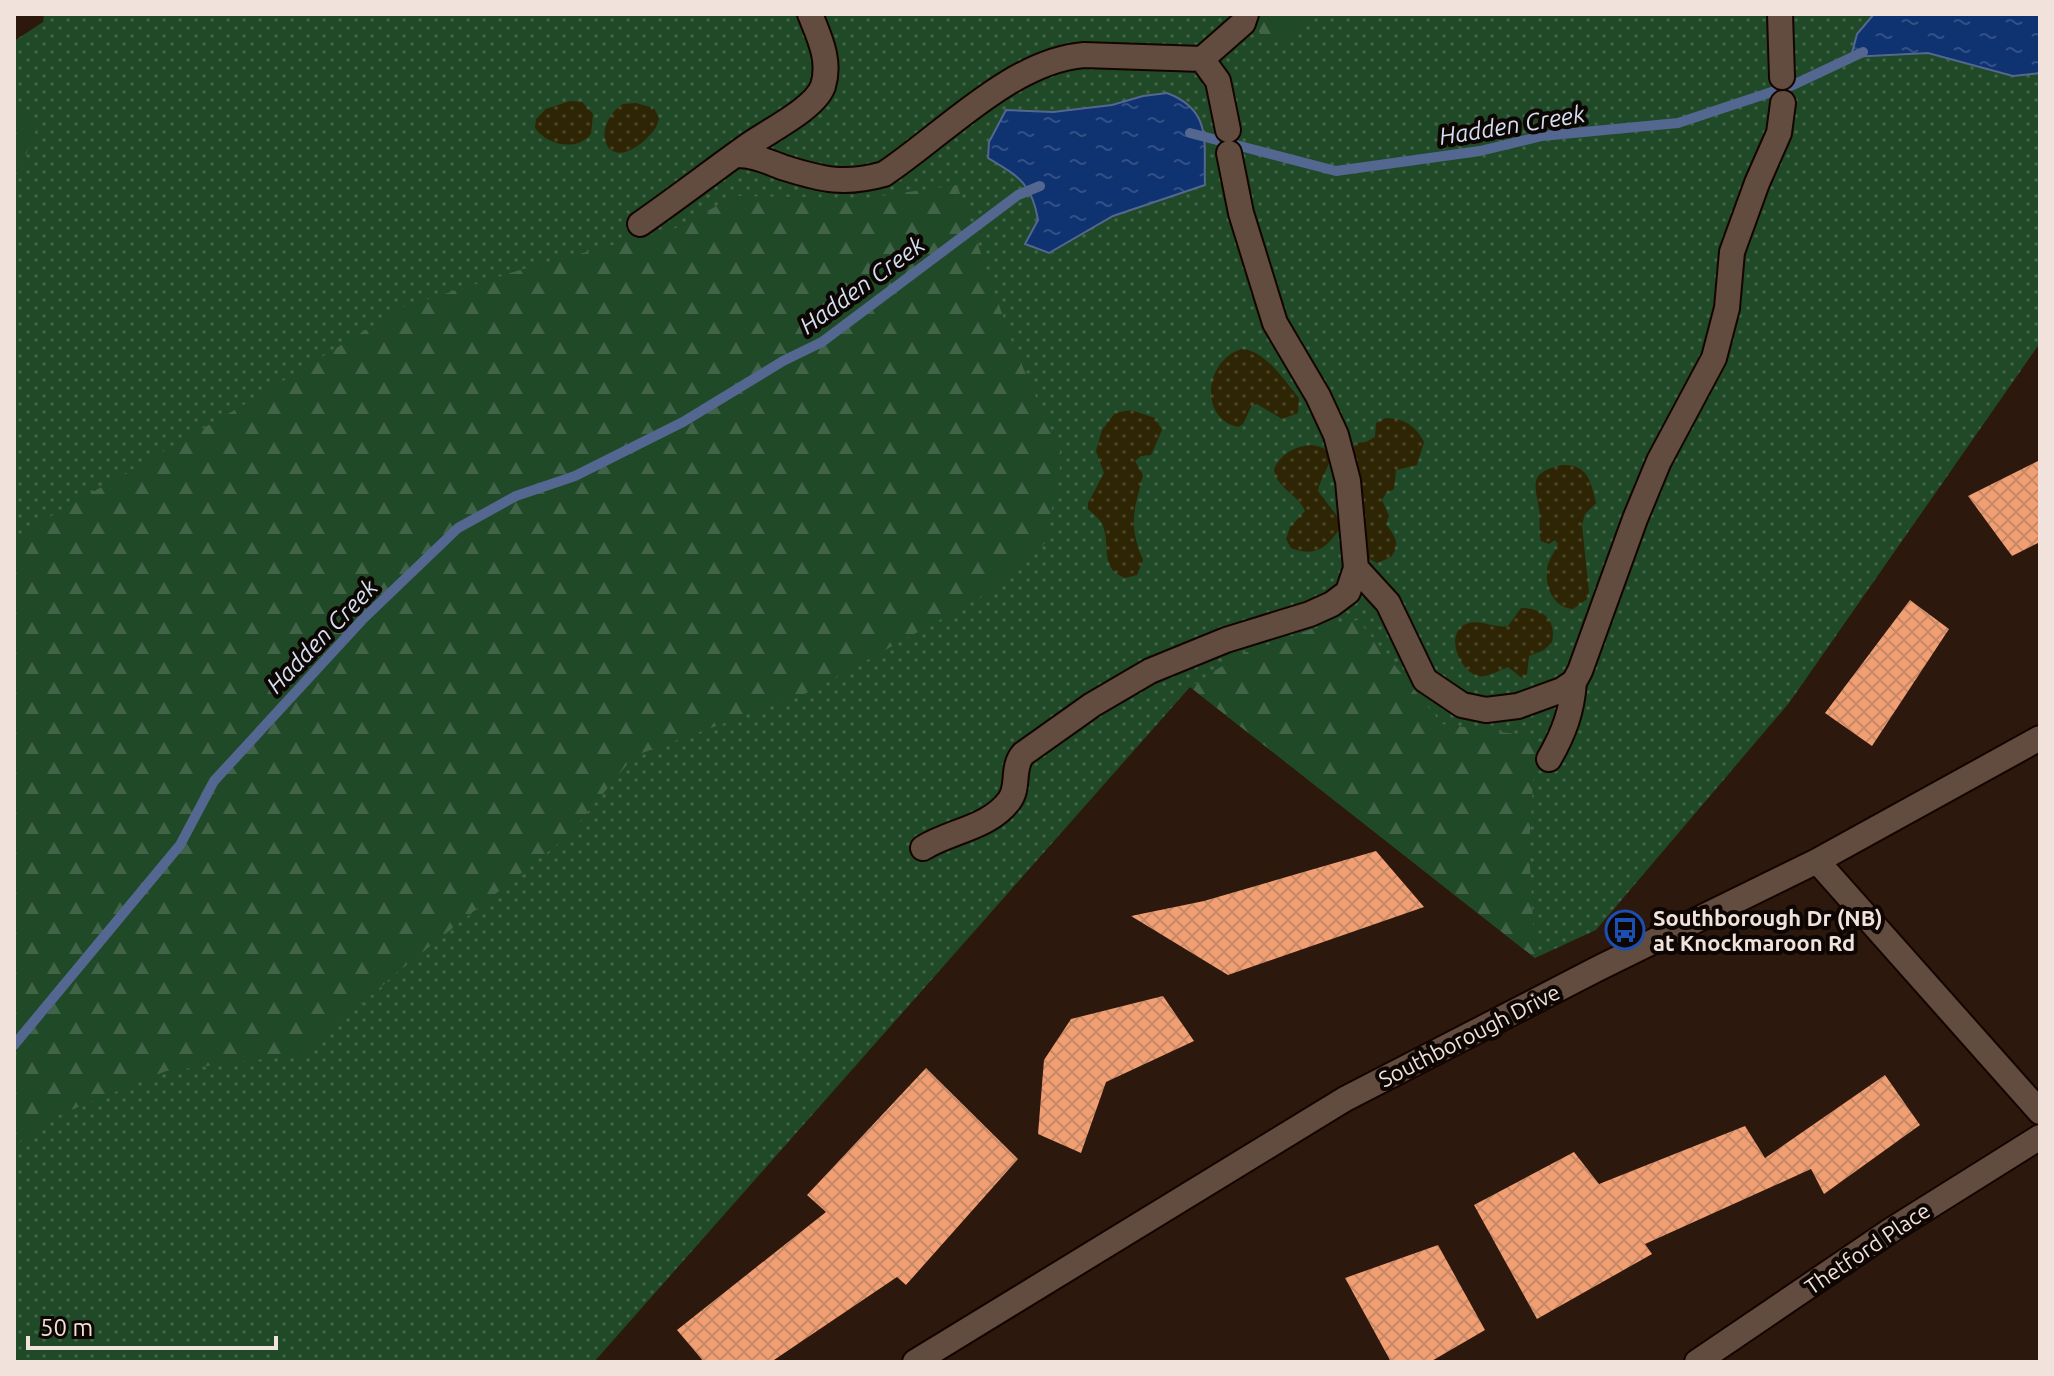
<svg xmlns="http://www.w3.org/2000/svg" width="2054" height="1376" viewBox="0 0 2054 1376" font-family="Ubuntu,sans-serif">
<defs>
<pattern id="green-dots" width="8" height="8" patternUnits="userSpaceOnUse" patternTransform="scale(2)"><rect width="8" height="8" fill="#204928"/><path d="M2 2h.1M6 6h.1" fill="none" stroke="#416347" stroke-width="1.8" stroke-linecap="round"/></pattern>
<pattern id="forest-firs" width="22" height="20" patternUnits="userSpaceOnUse" patternTransform="scale(2)"><rect width="22" height="20" fill="#204928"/><path d="M5 1l3.5 6h-7zM16 11l3.5 6h-7z" fill="#416347"/></pattern>
<pattern id="sand-dots" width="8" height="8" patternUnits="userSpaceOnUse" patternTransform="scale(2)"><rect width="8" height="8" fill="#2d2504"/><path d="M2 2h.1M6 6h.1" fill="none" stroke="#4c4428" stroke-width="1.8" stroke-linecap="round"/></pattern>
<pattern id="water-ripples" width="26" height="14" patternUnits="userSpaceOnUse" patternTransform="scale(2)"><rect width="26" height="14" fill="#0f3270"/><path d="M2 4q2-2 4 0t4 0M15 11q2-2 4 0t4 0" fill="none" stroke="#325084"/></pattern>
<pattern id="building-cross-hatch" width="8" height="8" patternUnits="userSpaceOnUse" patternTransform="scale(2)"><rect width="8" height="8" fill="#f19f72"/><path d="M0 0l8 8M0 8l8-8" fill="none" stroke="#c78866"/></pattern>
</defs>
<rect width="100%" height="100%" fill="#2c180d"/>
<path fill="url(#green-dots)" d="M 44,14 L 2040,14 L 2040,343 L 1789,703 L 1596,930 L 1535,958 L 1190,687 L 594,1362 L 14,1362 L 14,41 L 43,22 Z"/>
<path fill="url(#forest-firs)" d="M 1250,14 L 1317,14 L 1285,41 L 1263,40 Z
M 14,96 L 36,130 L 14,183 Z
M 957,185 L 1013,345 L 1062,456 L 1045,543 L 978,599 L 809,692 L 634,756 L 569,835 L 399,971 L 304,1054 L 166,1071 L 47,1120 L 14,1146 L 14,544 L 41,522 L 252,400 L 403,307 L 520,270 L 676,228 L 735,196 L 866,198 Z
M 1358,620 L 1442,724 L 1536,737 L 1529,847 L 1535,958 L 1190,687 L 1239,655 L 1312,629 Z"/>
<path fill="url(#sand-dots)" d="M 570,101 L 582,102 L 593,114 L 591,134 C 577,152 547,145 535,128 L 536,119 L 546,109 Z
M 636,103 L 654,108 L 659,118 C 657,128 653,132 646,139 C 605,177 589,126 623,104 Z
M 1242,349 C 1266,351 1284,380 1299,398 L 1298,413 L 1282,419 L 1257,404 L 1252,405 L 1243,424 L 1238,427 C 1199,419 1204,360 1242,349 Z
M 1131,410 L 1155,418 L 1162,430 L 1151,455 L 1141,456 L 1135,461 L 1143,475 C 1134,511 1128,524 1143,560 L 1137,575 L 1125,578 C 1100,568 1110,549 1104,529 C 1102,520 1094,515 1088,509 L 1088,503 L 1104,473 L 1096,451 L 1102,430 L 1115,413 Z
M 1386,418 C 1404,418 1416,426 1424,442 L 1417,465 L 1396,470 L 1394,489 L 1386,493 L 1382,500 L 1389,516 L 1386,524 C 1395,536 1401,544 1391,557 L 1377,563 L 1364,556 L 1350,453 L 1356,443 L 1366,442 L 1375,437 L 1376,423 Z
M 1311,445 C 1347,450 1320,473 1318,491 L 1337,516 L 1340,528 C 1327,547 1316,558 1291,548 L 1286,539 L 1290,527 L 1305,511 C 1298,494 1276,488 1274,469 C 1281,454 1295,446 1311,445 Z
M 1562,465 C 1588,464 1591,482 1596,503 L 1585,514 L 1582,525 L 1589,592 L 1587,599 L 1573,609 C 1553,607 1545,587 1547,569 C 1548,560 1555,552 1558,544 L 1555,540 L 1549,544 L 1541,541 C 1538,530 1541,519 1539,508 C 1534,481 1530,473 1562,465 Z
M 1521,608 C 1542,608 1557,620 1552,642 L 1544,650 L 1529,656 L 1527,674 L 1522,678 L 1508,667 C 1500,670 1487,678 1478,676 C 1460,671 1445,636 1464,625 C 1479,617 1493,629 1508,626 Z"/>
<path fill="url(#water-ripples)" stroke="#536790" stroke-width="2" d="M 1874,14 L 2040,14 L 2040,73 L 2013,76 L 1928,53 L 1851,57 L 1857,34 Z
M 1167,93 C 1214,111 1203,144 1205,185 L 1113,216 L 1049,253 L 1025,244 L 1038,220 C 1032,183 1018,176 988,158 L 989,142 L 1006,110 L 1053,112 L 1112,105 L 1143,96 Z"/>
<g fill="none" stroke-linecap="round" stroke-linejoin="round">
<path stroke="#536790" stroke-width="10" d="M 1190,133 L 1336,171 L 1480,151 L 1542,136 L 1678,123 L 1793,85 L 1863,52
M 14,1045 L 180,845 L 214,781 L 362,620 L 458,528 L 516,496 L 575,476 L 683,422 L 783,361 L 822,342 L 1018,195 L 1040,186"/>
</g>
<path fill="url(#building-cross-hatch)" d="M 2040,460 L 2040,542 L 2012,556 L 1968,496 Z
M 1910,600 L 1949,629 L 1872,746 L 1825,713 Z
M 1376,851 L 1424,907 L 1228,975 L 1131,916 L 1204,901 Z
M 1163,996 L 1194,1041 L 1106,1082 L 1081,1153 L 1038,1134 L 1044,1060 L 1071,1019 Z
M 926,1068 L 1018,1159 L 906,1285 L 897,1277 L 771,1362 L 704,1362 L 677,1330 L 826,1212 L 807,1195 Z
M 1885,1075 L 1920,1125 L 1824,1194 L 1811,1169 L 1645,1244 L 1652,1254 L 1537,1319 L 1474,1205 L 1574,1152 L 1599,1184 L 1745,1126 L 1765,1158 Z
M 1438,1245 L 1485,1330 L 1430,1362 L 1391,1362 L 1345,1278 Z"/>
<g fill="none" stroke-linecap="round" stroke-linejoin="round">
<defs>
<path id="minor" d="M 1780,14 L 1782,77
M 1202,59 L 1218,81 L 1228,130
M 1229,153 L 1241,213 L 1275,323 L 1318,396 L 1336,435 L 1348,481 L 1356,568 L 1388,603 L 1425,680 L 1462,705 L 1486,710 L 1518,706 L 1562,690 L 1574,682 L 1580,671 L 1635,519 L 1659,461 L 1714,358 L 1727,308 L 1732,252 L 1757,183 L 1779,133 L 1783,103
M 737,155 C 755,155 768,162 785,168 C 823,180 845,185 884,174 C 943,135 1011,61 1084,55 L 1202,59 L 1243,23 L 1246,14
M 640,224 C 676,199 711,172 746,147 C 766,132 815,109 823,86 C 831,60 819,37 810,14
M 1549,759 C 1564,733 1572,711 1574,682
M 923,848 C 950,831 989,828 1009,801 C 1020,787 1011,768 1023,754 L 1092,705 L 1150,671 L 1226,640 L 1310,614 L 1332,604 L 1348,592 L 1356,568
M 1817,861 L 2040,1112
M 915,1362 L 1345,1099 L 1599,968 L 1817,861 L 2040,738
M 1697,1362 L 1890,1231 L 2040,1137"/>
</defs>
<use href="#minor" stroke="#140400" stroke-width="28"/>
<use href="#minor" stroke="#624b3f" stroke-width="24"/>
</g>
<defs>
<symbol id="bus-ring" viewBox="-11 -11 22 22"><circle r="9.5" fill="#0e0603" stroke="#1a4fb4" stroke-width="1.5"/><path d="M-5-6H5V4H4V6H2V4H-2V6H-4V4H-5ZM-3.5-4V0h7V-4ZM-3.5 1.2v1.5H-2V1.2ZM2 1.2v1.5H3.5V1.2Z" fill="#1a4fb4"/></symbol>
</defs>
<g fill-rule="evenodd">
<use href="#bus-ring" x="1603" y="908" width="44" height="44"/>
</g>
<g text-anchor="middle" dominant-baseline="central" stroke-width="8" stroke-linejoin="round" paint-order="stroke">
<g font-size="22" font-weight="bold" fill="#f1e3db" stroke="#0e0603" text-anchor="start">
<text x="1653" y="917">Southborough Dr (NB)<tspan x="1653" dy="25">at Knockmaroon Rd</tspan></text>
</g>
<g font-size="22" fill="#f1e3db" stroke="#0e0603">
<text transform="translate(1469 1035) rotate(-27)">Southborough Drive</text>
<text transform="translate(1867 1248) rotate(-34)">Thetford Place</text>
</g>
<g font-size="24" font-style="italic" fill="#d3dff2" stroke="#0e0603">
<text transform="translate(1512 125) rotate(-9)">Hadden Creek</text>
<text transform="translate(862 285) rotate(-36)">Hadden Creek</text>
<text transform="translate(322 636) rotate(-46)">Hadden Creek</text>
</g>
</g>
<rect width="2054" height="1376" fill="none" stroke="#f1e3db" stroke-width="32"/>
<path d="M28 1336v12h248v-12" fill="none" stroke="#f1e3db" stroke-width="4"/>
<text x="40" y="1336" font-size="24" fill="#f1e3db" stroke="#0e0603" stroke-width="6" paint-order="stroke">50 m</text>
</svg>
